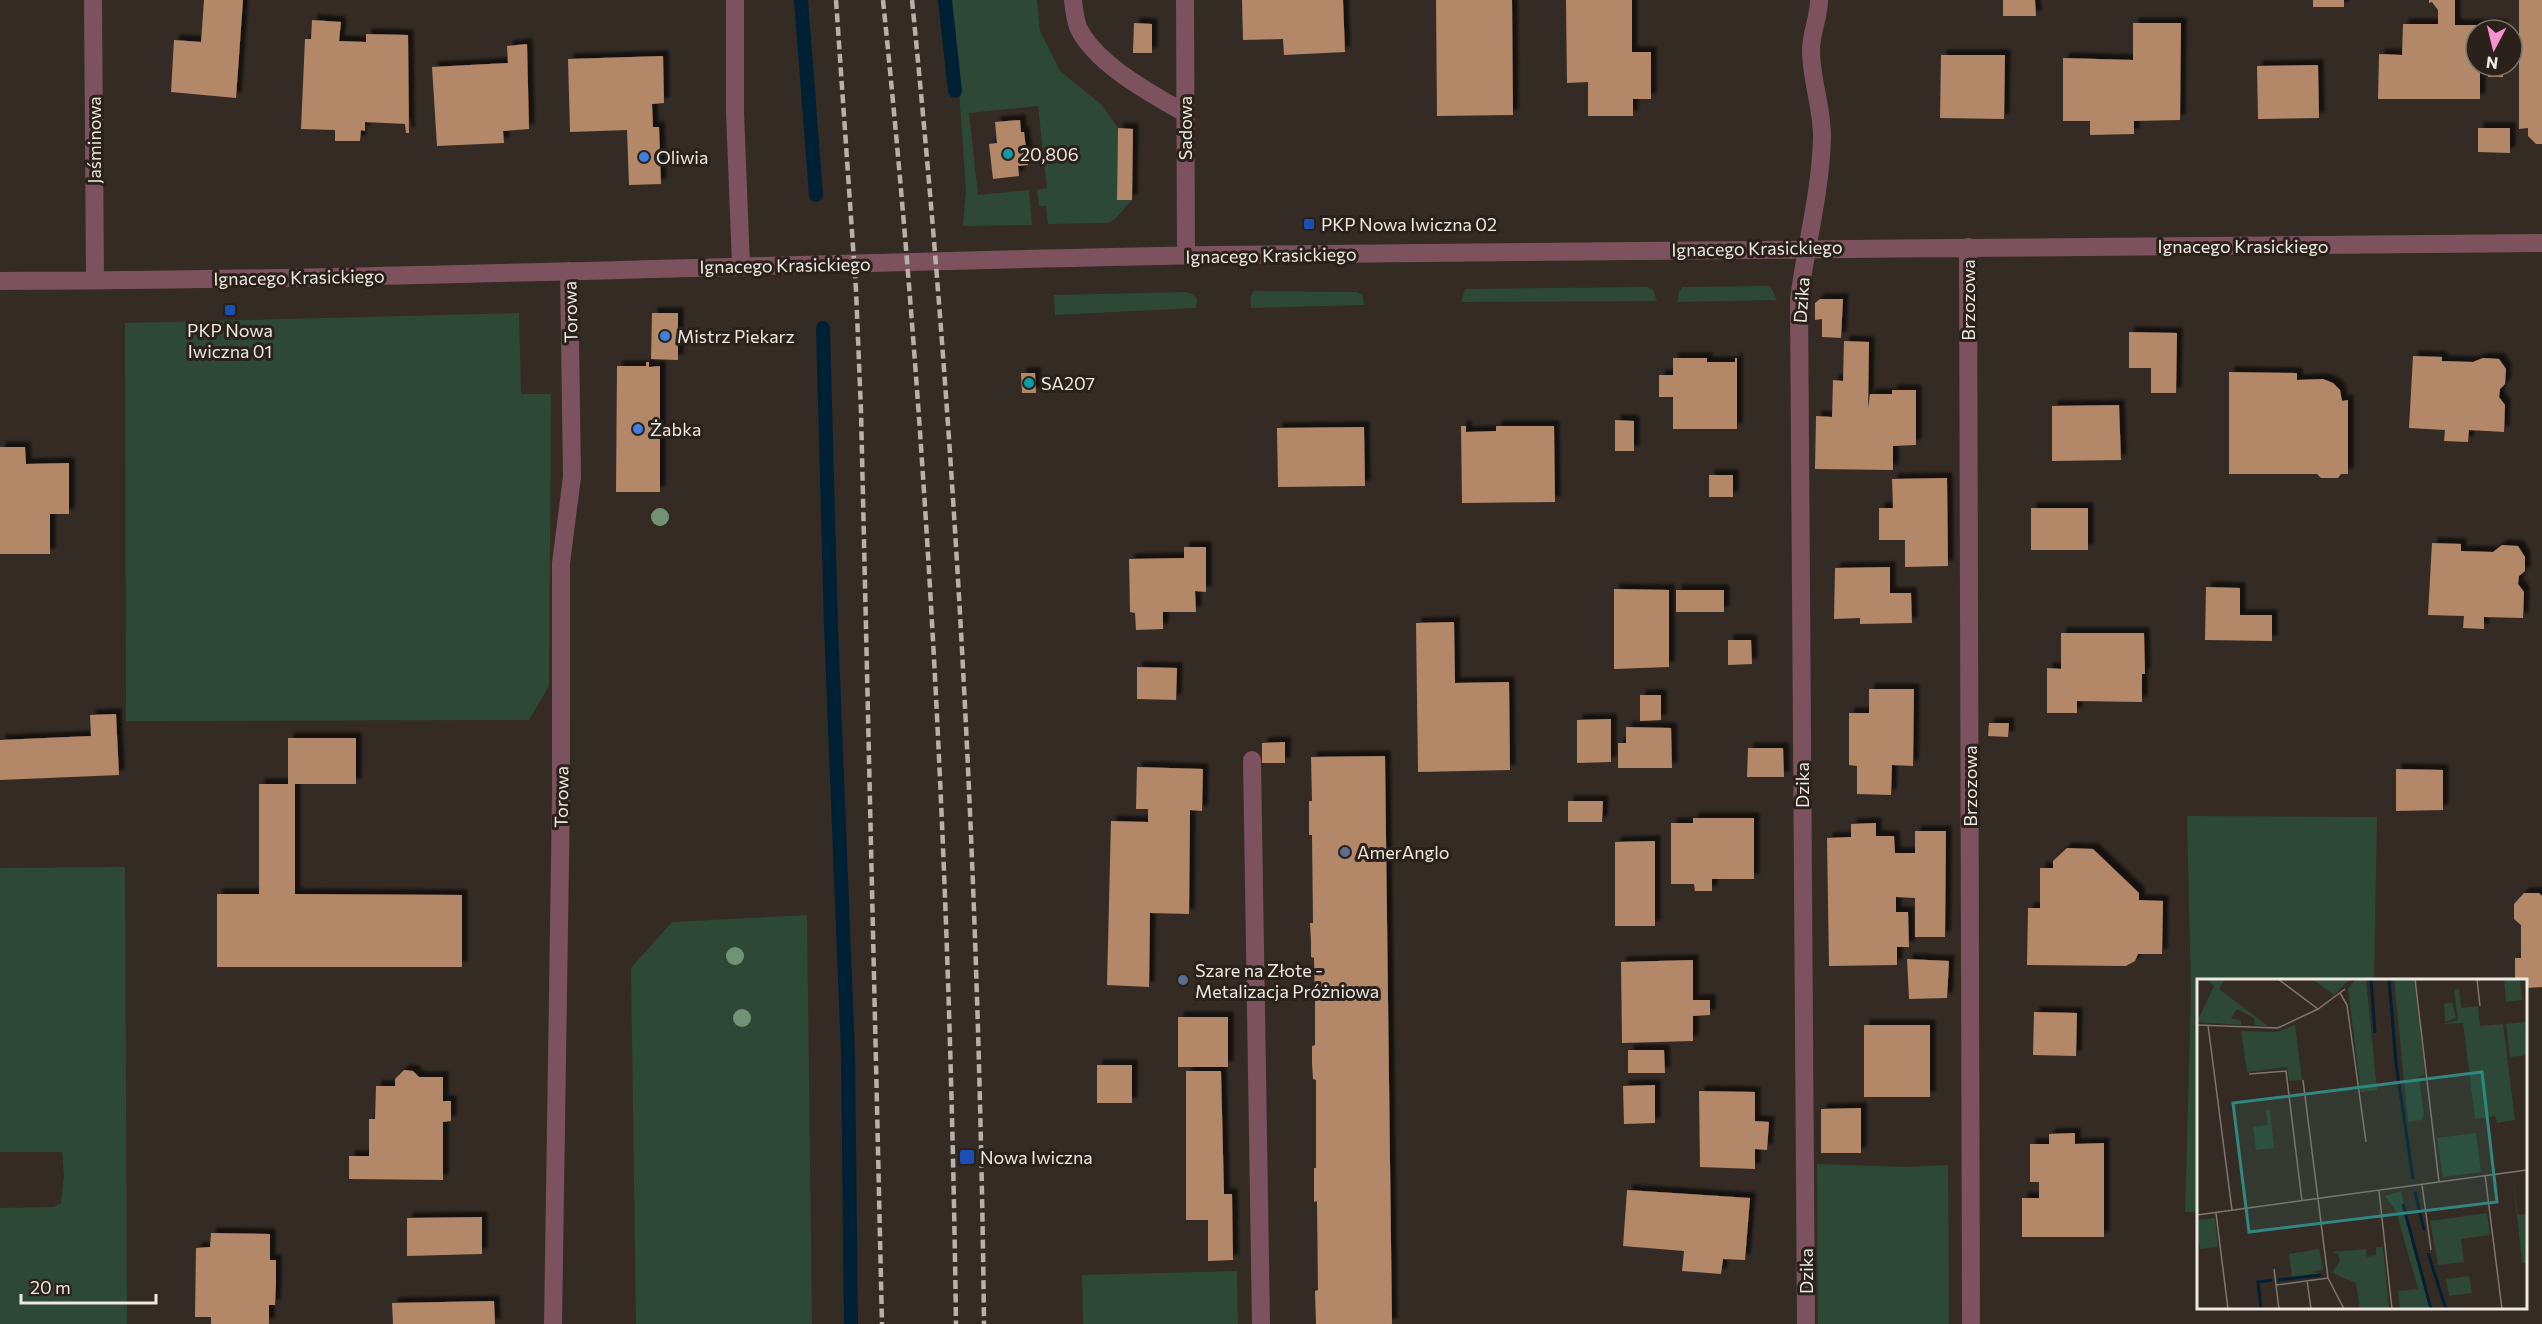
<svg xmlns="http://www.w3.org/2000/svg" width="2542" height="1324" viewBox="0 0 2542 1324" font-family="Commissioner,sans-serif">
<defs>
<filter id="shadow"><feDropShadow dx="5.5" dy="-5.5" stdDeviation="1.5" flood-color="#0009"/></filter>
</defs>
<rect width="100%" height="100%" fill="#342b24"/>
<path fill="#2d4836" d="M 951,0 L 1037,0 L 1040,31 L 1060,71 L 1102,105 L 1118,128 L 1117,199 L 1132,200 L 1115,219 L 1107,223 L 1048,224 L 1046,206 L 1039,206 L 1037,190 L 1047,188 L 1038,106 L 969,113 L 978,195 L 1029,190 L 1032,225 L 963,226 L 966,191 L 958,75 Z
M 1766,286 L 1771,288 L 1777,300 L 1677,302 L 1679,292 L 1683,287 Z
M 1647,287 L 1653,290 L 1657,301 L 1461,302 L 1465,289 Z
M 1254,291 L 1356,292 L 1363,295 L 1364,305 L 1251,308 L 1250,297 Z
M 1186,292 L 1194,295 L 1197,299 L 1196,308 L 1055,315 L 1054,295 Z
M 519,313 L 521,394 L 551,394 L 549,686 L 529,720 L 126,721 L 125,323 Z
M 2187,816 L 2377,817 L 2374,980 L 2198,980 L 2198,1212 L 2185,1212 L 2191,994 Z
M 125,867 L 127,1324 L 0,1324 L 0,1208 L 54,1207 L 61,1203 L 64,1176 L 62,1152 L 0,1152 L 0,868 Z
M 807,915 L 812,1324 L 636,1324 L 631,968 L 672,922 Z
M 1817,1164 L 1907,1167 L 1948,1165 L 1949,1324 L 1818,1324 Z
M 1237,1271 L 1238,1324 L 1083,1324 L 1082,1275 Z"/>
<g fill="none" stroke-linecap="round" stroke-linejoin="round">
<path stroke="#002134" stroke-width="14" d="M 801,0 L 816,195
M 945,0 L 955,91
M 823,328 L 831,627 L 848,1053 L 851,1324"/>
</g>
<path fill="#b28869" filter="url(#shadow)" d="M 204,0 L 243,0 L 236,98 L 171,92 L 174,40 L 201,42 Z
M 1242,0 L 1343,0 L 1345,52 L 1284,55 L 1283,39 L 1243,40 Z
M 1436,0 L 1512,0 L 1513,115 L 1437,116 Z
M 1566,0 L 1632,0 L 1632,52 L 1651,52 L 1651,99 L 1633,99 L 1633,116 L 1588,116 L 1588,82 L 1567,83 Z
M 2003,0 L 2035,0 L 2036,16 L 2003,16 Z
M 2313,0 L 2344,0 L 2344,7 L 2313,7 Z
M 2429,0 L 2455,0 L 2455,25 L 2503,25 L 2503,30 L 2476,30 L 2476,66 L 2503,66 L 2503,77 L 2488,77 L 2488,71 L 2480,71 L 2480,99 L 2378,99 L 2379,54 L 2402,55 L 2403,24 L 2438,24 L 2438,10 L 2432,2 L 2429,3 Z
M 2519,0 L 2542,0 L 2542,144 L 2536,144 L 2528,136 L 2528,128 L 2519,129 Z
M 312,20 L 341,22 L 339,41 L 366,42 L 366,34 L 408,35 L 409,133 L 406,133 L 405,124 L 365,122 L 365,131 L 361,130 L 360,141 L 335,141 L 335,130 L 301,129 L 305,39 L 311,39 Z
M 1134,23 L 1152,24 L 1152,53 L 1133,53 Z
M 2133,23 L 2181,23 L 2180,120 L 2134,121 L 2134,134 L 2090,135 L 2090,121 L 2063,121 L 2063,58 L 2133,60 Z
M 527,44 L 529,129 L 503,131 L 504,143 L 437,146 L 432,67 L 508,63 L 507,46 Z
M 1941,55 L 2005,55 L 2004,119 L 1940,118 Z
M 663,56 L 664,103 L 652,104 L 653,127 L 659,127 L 661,184 L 629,185 L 627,130 L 570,132 L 568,59 Z
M 2318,65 L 2319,118 L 2258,119 L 2257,66 Z
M 1020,120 L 1021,132 L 1024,132 L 1028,165 L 1018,166 L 1019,176 L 993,179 L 989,144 L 997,143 L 995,122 Z
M 1118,128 L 1133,129 L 1132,200 L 1117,200 Z
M 2478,128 L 2510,128 L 2510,153 L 2478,152 Z
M 1820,299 L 1843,299 L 1841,338 L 1822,337 L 1822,319 L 1815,320 L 1815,303 Z
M 652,313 L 678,313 L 678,360 L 651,359 Z
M 2129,332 L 2177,333 L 2176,393 L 2151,393 L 2151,368 L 2129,368 Z
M 1844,341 L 1869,342 L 1868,409 L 1870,394 L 1892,394 L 1892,390 L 1916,390 L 1916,445 L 1893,446 L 1893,470 L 1815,469 L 1816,416 L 1832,417 L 1833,380 L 1843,381 Z
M 2413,356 L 2442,357 L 2442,361 L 2473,362 L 2483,358 L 2499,359 L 2506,369 L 2505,384 L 2500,389 L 2499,397 L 2505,405 L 2504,432 L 2469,430 L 2468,442 L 2444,441 L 2445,430 L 2409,428 Z
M 1673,358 L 1707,358 L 1707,362 L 1735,362 L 1735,358 L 1737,358 L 1737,429 L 1673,429 L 1673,397 L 1659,397 L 1659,375 L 1673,375 Z
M 646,362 L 649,362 L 649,367 L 660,366 L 660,492 L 616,492 L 617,366 L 646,366 Z
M 2229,372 L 2297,373 L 2297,380 L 2323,379 L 2333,383 L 2340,390 L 2342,401 L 2348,400 L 2348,474 L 2341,474 L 2338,478 L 2321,478 L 2317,474 L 2229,474 Z
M 1021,373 L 1035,373 L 1036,393 L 1022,393 Z
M 2119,405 L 2121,460 L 2052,461 L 2052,406 Z
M 1615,420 L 1634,421 L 1634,451 L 1615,451 Z
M 1461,426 L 1466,426 L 1466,432 L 1496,431 L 1496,426 L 1554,426 L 1555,502 L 1462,503 Z
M 1364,427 L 1365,486 L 1278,487 L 1277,428 Z
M 0,447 L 25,447 L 26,464 L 69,463 L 69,514 L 50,514 L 50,554 L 0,554 Z
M 1709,475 L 1733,475 L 1733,497 L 1709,497 Z
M 1947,478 L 1948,566 L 1905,567 L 1905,540 L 1879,540 L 1879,508 L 1893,508 L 1892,479 Z
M 2031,508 L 2088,508 L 2088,550 L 2031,550 Z
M 2432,543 L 2461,544 L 2461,551 L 2493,552 L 2502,545 L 2518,546 L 2525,557 L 2525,571 L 2519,576 L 2518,584 L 2524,592 L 2523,618 L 2484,617 L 2484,629 L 2463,628 L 2464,616 L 2428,615 Z
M 1184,547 L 1206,547 L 1206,592 L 1195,591 L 1196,612 L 1163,612 L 1163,629 L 1136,630 L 1135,613 L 1130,612 L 1129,559 L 1184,558 Z
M 1890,567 L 1890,593 L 1911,593 L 1912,623 L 1860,624 L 1860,618 L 1834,619 L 1835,568 Z
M 2206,587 L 2240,588 L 2240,615 L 2272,615 L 2272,641 L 2205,640 Z
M 1614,589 L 1669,590 L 1669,667 L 1614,669 Z
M 1676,590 L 1724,590 L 1724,612 L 1676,612 Z
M 1454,622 L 1455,683 L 1509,682 L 1510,770 L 1418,772 L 1416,623 Z
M 2061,633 L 2144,633 L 2145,674 L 2142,674 L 2142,702 L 2077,701 L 2077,713 L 2047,713 L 2047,668 L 2061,669 Z
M 1728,640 L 1751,640 L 1752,664 L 1728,665 Z
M 1137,667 L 1177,668 L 1176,700 L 1137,699 Z
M 1869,689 L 1914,689 L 1913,766 L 1892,765 L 1891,795 L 1857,794 L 1857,766 L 1849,765 L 1849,713 L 1869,713 Z
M 1640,695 L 1661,695 L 1661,720 L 1640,721 Z
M 116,714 L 119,775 L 0,780 L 0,740 L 91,736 L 90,715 Z
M 1611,719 L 1611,762 L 1577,763 L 1577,720 Z
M 1989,723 L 2009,723 L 2008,737 L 1988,736 Z
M 1626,727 L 1671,728 L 1672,768 L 1618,768 L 1618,743 L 1626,743 Z
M 288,738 L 356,738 L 356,784 L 295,784 L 295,894 L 462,895 L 462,967 L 217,967 L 217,894 L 259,894 L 259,784 L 288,784 Z
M 1285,742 L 1285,763 L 1262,763 L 1262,743 Z
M 1748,748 L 1783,748 L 1784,777 L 1747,777 Z
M 1385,756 L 1392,1324 L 1316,1324 L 1315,1291 L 1318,1290 L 1317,1201 L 1314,1202 L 1314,1168 L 1316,1168 L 1316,1080 L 1313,1079 L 1312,1063 L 1312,1046 L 1315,1045 L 1315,1001 L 1314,958 L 1311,957 L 1311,941 L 1310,923 L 1313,923 L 1312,835 L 1309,835 L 1309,801 L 1312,801 L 1311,757 Z
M 1137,767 L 1203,769 L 1202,811 L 1190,810 L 1189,914 L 1150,913 L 1149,987 L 1107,985 L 1111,821 L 1148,822 L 1148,809 L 1136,809 Z
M 2396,769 L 2443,770 L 2443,810 L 2396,811 Z
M 1568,801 L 1603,801 L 1602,822 L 1568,822 Z
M 1693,818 L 1754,818 L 1754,879 L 1712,879 L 1712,891 L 1695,891 L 1694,884 L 1671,884 L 1671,823 L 1693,823 Z
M 1876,823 L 1876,836 L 1894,836 L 1895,853 L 1915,853 L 1915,831 L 1946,831 L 1945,937 L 1915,937 L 1915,898 L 1896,897 L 1896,912 L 1908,912 L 1909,947 L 1897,947 L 1897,965 L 1829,966 L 1827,838 L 1851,837 L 1851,824 Z
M 1655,841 L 1655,926 L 1615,926 L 1615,842 Z
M 2067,848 L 2093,849 L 2139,893 L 2139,900 L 2163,901 L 2162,954 L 2138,954 L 2135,961 L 2126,966 L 2027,965 L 2028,908 L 2040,908 L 2040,868 L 2053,868 L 2053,861 Z
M 2524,893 L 2539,893 L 2542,896 L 2542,987 L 2526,988 L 2526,980 L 2515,980 L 2515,958 L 2521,958 L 2521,925 L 2514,919 L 2514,904 Z
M 1907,959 L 1949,961 L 1947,998 L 1909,999 Z
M 1693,960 L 1693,1000 L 1710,1000 L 1710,1015 L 1693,1016 L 1693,1041 L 1622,1043 L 1621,962 Z
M 2034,1012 L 2077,1013 L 2076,1056 L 2033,1055 Z
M 1178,1017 L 1228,1017 L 1228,1067 L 1178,1067 Z
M 1864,1025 L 1930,1025 L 1930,1097 L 1864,1097 Z
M 1628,1050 L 1664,1050 L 1665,1073 L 1628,1073 Z
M 1097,1065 L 1132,1065 L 1132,1103 L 1097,1103 Z
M 404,1070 L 413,1071 L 419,1077 L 443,1077 L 443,1101 L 451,1101 L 451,1121 L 443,1122 L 443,1180 L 349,1179 L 349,1156 L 369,1156 L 369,1119 L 375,1119 L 376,1086 L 395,1086 L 395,1079 Z
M 1186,1071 L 1221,1071 L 1224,1194 L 1232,1194 L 1233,1260 L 1208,1261 L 1208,1220 L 1186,1220 Z
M 1655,1085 L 1655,1123 L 1624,1124 L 1623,1086 Z
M 1699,1091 L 1755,1092 L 1755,1121 L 1769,1122 L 1767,1150 L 1755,1149 L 1755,1169 L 1700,1167 Z
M 1861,1108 L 1861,1153 L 1821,1153 L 1821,1109 Z
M 2075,1133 L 2075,1144 L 2104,1143 L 2104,1237 L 2022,1237 L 2022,1198 L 2039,1198 L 2039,1182 L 2030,1182 L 2030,1144 L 2049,1144 L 2049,1134 Z
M 1627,1190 L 1750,1198 L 1745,1260 L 1723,1259 L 1721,1274 L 1682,1271 L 1684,1251 L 1623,1246 Z
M 482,1217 L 482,1254 L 407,1256 L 407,1218 Z
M 211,1233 L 270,1234 L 270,1260 L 276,1260 L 276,1283 L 275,1305 L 269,1305 L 269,1324 L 211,1324 L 211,1317 L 195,1317 L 196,1248 L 210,1247 Z
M 494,1301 L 495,1324 L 393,1324 L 392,1303 Z"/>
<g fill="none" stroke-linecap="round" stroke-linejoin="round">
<path stroke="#7b525e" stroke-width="18" d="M 93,0 L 95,280
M 735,0 L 735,112 L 741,266
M 1073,0 C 1074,9 1075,19 1078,27 C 1095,64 1152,94 1185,113
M 1185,0 L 1186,256
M 1968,247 L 1971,1324
M 0,281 C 405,280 809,262 1213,255 C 1656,248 2099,249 2542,243
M 1252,760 L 1261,1324
M 553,1324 L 561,795 L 561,563 L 572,477 L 569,271
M 1806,1324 L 1799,299 C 1806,246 1820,194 1822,140 C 1823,110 1811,80 1811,50 C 1811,33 1819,17 1819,0"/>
<path stroke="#b7b1ab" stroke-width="4.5" stroke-dasharray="9 4.5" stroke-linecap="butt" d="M 836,0 L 856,290 L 861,411 L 882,1324
M 883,0 C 928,440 950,882 956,1324
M 912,0 C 956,440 979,882 984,1324"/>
</g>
<g fill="#709375">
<circle cx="660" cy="517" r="9"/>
<circle cx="735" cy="956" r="9"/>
<circle cx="742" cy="1018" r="9"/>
</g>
<g fill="#0f9aa8" stroke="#2a211b" stroke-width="2">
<circle cx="1008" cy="154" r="6"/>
<circle cx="1029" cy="383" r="6"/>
</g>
<g fill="#3f7fe0" stroke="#2a211b" stroke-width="2">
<circle cx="644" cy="157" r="6"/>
<circle cx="665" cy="336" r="6"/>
<circle cx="638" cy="429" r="6"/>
</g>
<g fill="#1a4fb4" stroke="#2a211b" stroke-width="2">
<rect x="1303" y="218" width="12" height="12" rx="3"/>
<rect x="224" y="304" width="12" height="12" rx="3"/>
<rect x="959" y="1149" width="16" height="16" rx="3"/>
</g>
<g fill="#5c6f8a" stroke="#2a211b" stroke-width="2">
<circle cx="1345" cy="852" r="6"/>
<circle cx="1183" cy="980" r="6"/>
</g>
<g text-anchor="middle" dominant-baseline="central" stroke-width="6" stroke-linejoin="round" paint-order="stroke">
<g font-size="18" fill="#eee8e3" stroke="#2a211b">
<text transform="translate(1185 128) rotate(-90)">Sadowa</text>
<text transform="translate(94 140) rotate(-90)">Jaśminowa</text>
<text x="2243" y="246">Ignacego Krasickiego</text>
<text transform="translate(1757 248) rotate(-1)">Ignacego Krasickiego</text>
<text transform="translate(1271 255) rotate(-1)">Ignacego Krasickiego</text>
<text transform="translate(785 265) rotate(-1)">Ignacego Krasickiego</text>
<text transform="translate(299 277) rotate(-1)">Ignacego Krasickiego</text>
<text transform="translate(1801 300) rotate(-86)">Dzika</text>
<text transform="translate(1968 300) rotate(-90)">Brzozowa</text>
<text transform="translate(570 312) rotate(-91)">Torowa</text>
<text transform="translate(1802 785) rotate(-90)">Dzika</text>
<text transform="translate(1970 786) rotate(-90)">Brzozowa</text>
<text transform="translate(561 797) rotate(-89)">Torowa</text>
<text transform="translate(1806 1271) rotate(-90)">Dzika</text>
</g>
<g font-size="18" fill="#eee8e3" stroke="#2a211b" text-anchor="start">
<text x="1020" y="154">20,806</text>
<text x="656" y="157">Oliwia</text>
<text x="1321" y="224">PKP Nowa Iwiczna 02</text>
<text x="230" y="330" text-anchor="middle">PKP Nowa<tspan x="230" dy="21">Iwiczna 01</tspan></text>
<text x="677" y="336">Mistrz Piekarz</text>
<text x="1041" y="383">SA207</text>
<text x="650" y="429">Żabka</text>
<text x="1357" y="852">AmerAnglo</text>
<text x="1195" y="970">Szare na Złote -<tspan x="1195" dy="21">Metalizacja Próżniowa</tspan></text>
<text x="980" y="1157">Nowa Iwiczna</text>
</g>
</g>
<g transform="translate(2197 979)">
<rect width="330" height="330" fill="#342b24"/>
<path d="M 9,0 L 28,0 L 22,10 L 71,47 L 58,46 L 57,39 L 40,30 L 34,39 L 44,42 L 44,46 L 0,43 L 17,7 ZM 115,0 L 153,0 L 137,16 ZM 159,0 L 169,0 L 180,111 L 164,113 L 151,10 ZM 197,0 L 217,0 L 228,96 L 222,98 L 227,136 L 224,141 L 211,143 ZM 307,0 L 323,0 L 325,21 L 309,23 ZM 262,10 L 264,29 L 281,27 L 283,47 L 306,45 L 318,141 L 300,144 L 298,137 L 278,140 L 266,44 L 245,45 L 261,41 L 257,11 ZM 255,23 L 259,39 L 248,43 L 247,25 ZM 328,43 L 330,76 L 313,78 L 309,45 ZM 98,46 L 105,101 L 92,102 L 90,88 L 50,93 L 44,52 L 80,53 ZM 69,131 L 73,131 L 77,169 L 59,171 L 56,148 L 71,146 ZM 279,154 L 284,193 L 246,198 L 240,159 ZM 316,198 L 321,236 L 330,235 L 330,284 L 325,284 ZM 204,212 L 215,266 L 234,330 L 203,330 L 201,312 L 221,310 L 199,232 L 188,217 ZM 290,234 L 293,256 L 264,260 L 267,283 L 241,286 L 233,242 ZM 18,239 L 21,268 L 3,270 L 0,241 ZM 179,268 L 186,268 L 192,330 L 163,330 L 159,304 L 135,294 L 143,282 L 141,275 L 135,273 L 169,270 L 170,278 L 179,276 ZM 122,270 L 126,290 L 115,293 L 126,294 L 95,298 L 92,275 ZM 272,297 L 275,314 L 252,317 L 249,300 Z" fill="#2d4836"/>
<path fill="none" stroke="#002134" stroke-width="3" d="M 174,0 L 178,54M 192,0 L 199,84 L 216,200M 218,213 L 227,251M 206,225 L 234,330M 231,274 L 249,330M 81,301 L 124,296M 64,330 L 61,303 L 75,301"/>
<path fill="none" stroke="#7e7770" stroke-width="1.5" d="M 81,0 L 121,30M 218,0 L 242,203M 280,0 L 283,27M 143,14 L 150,26 L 169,163M 0,46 L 81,49 L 121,30 L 148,10M 11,46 L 35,231M 52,95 L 89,92 L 105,222M 106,101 L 131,299M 288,196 L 305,330M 225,206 L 234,271M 182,212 L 195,330M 19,234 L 31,330M 0,236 L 330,191M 77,290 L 82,330M 110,301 L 114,330M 79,306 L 131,299 L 147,330"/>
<path fill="#308780" fill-opacity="0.15" stroke="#308780" stroke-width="3" d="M 285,93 L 300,223 L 52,253 L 36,124 Z"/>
<rect width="330" height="330" fill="none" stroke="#eee8e3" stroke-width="3"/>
</g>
<g transform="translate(2494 48) rotate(187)"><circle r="28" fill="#2a211b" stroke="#78716b" stroke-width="1.5"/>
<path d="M0-4.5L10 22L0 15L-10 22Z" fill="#f790ce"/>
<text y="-9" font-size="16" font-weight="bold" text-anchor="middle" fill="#eee8e3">N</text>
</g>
<path d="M21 1294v9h135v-9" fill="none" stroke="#eee8e3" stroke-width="3"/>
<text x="30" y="1294" font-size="18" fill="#eee8e3" stroke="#2a211b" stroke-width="4.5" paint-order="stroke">20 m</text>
</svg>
